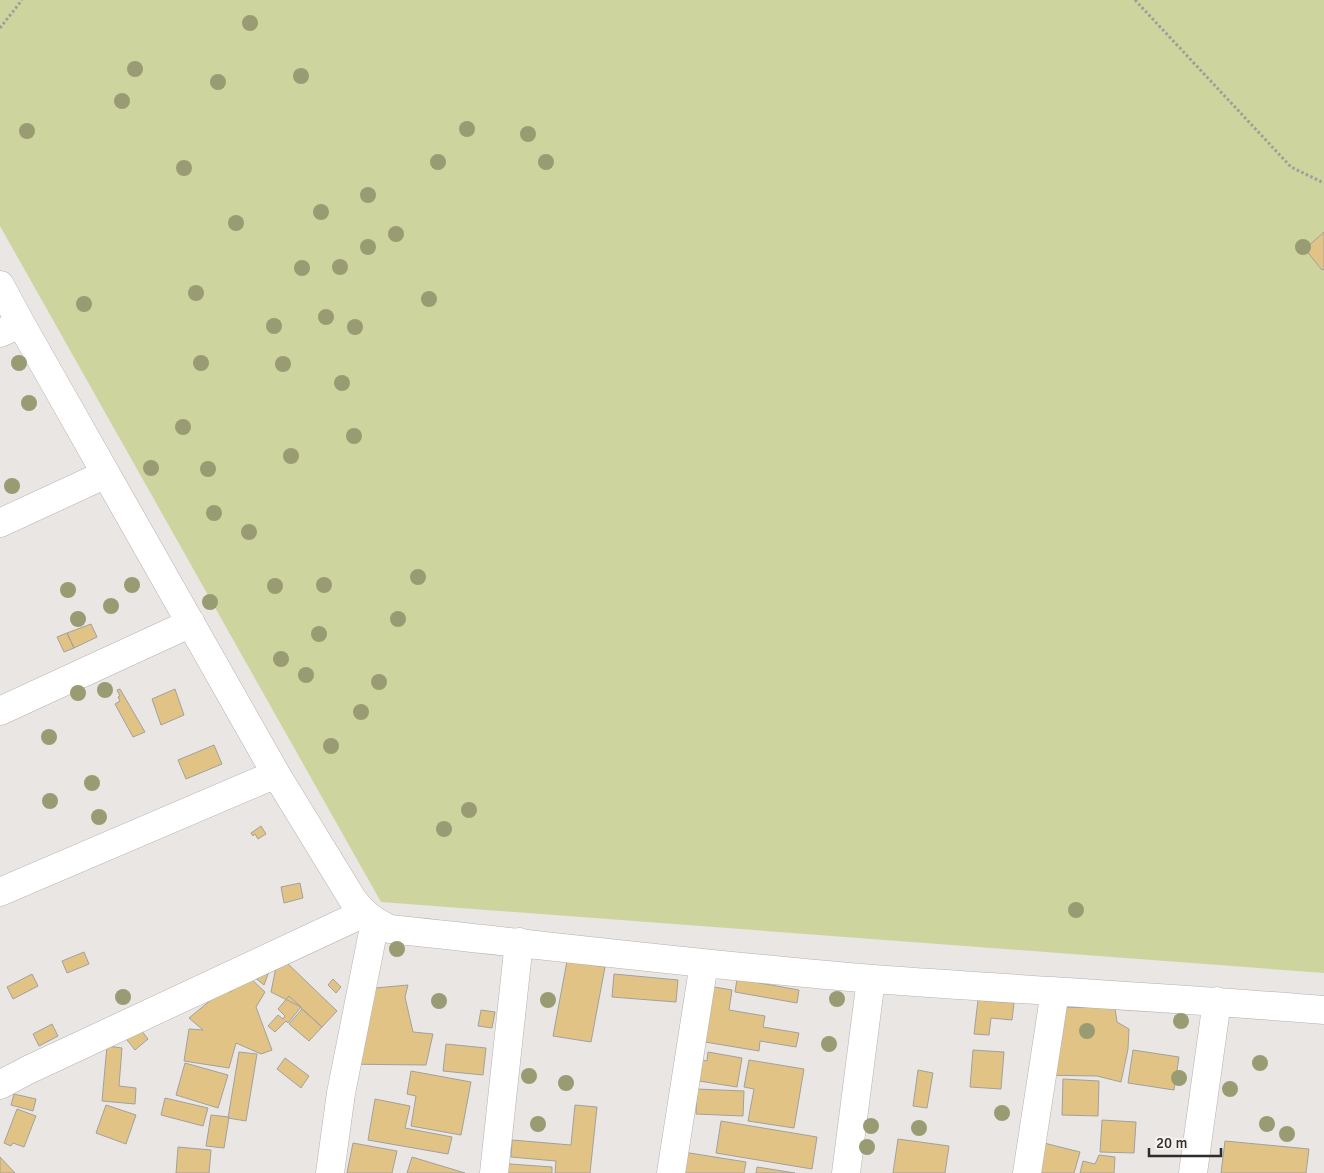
<svg xmlns="http://www.w3.org/2000/svg" width="1324" height="1173" viewBox="0 0 1324 1173" font-family="Signika,sans-serif">
<rect width="100%" height="100%" fill="#eae6e4"/>
<path fill="#cdd49e" d="M 0,0 L 1324,0 L 1324,973 L 381,902 L 0,226 Z"/>
<path fill="#e2c386" stroke="#a2a09d" d="M 1324,232 L 1324,269 L 1322,270 L 1305,249 Z
M 91,624 L 97,637 L 74,648 L 67,633 Z
M 67,633 L 74,648 L 64,652 L 57,637 Z
M 120,689 L 145,732 L 133,737 L 115,704 L 120,701 L 118,697 L 120,696 L 117,690 Z
M 175,689 L 184,715 L 161,725 L 152,699 Z
M 214,745 L 222,764 L 186,779 L 178,760 Z
M 261,826 L 266,834 L 258,839 L 255,834 L 253,836 L 251,833 Z
M 300,883 L 303,898 L 284,903 L 281,887 Z
M 84,952 L 89,964 L 67,973 L 62,961 Z
M 285,961 L 337,1011 L 322,1027 L 301,1008 L 301,1007 L 271,992 L 276,967 Z
M 567,961 L 605,967 L 591,1042 L 553,1036 Z
M 271,966 L 264,985 L 248,972 Z
M 32,974 L 38,986 L 13,999 L 7,987 Z
M 614,974 L 678,980 L 676,1002 L 612,997 Z
M 249,977 L 265,992 L 256,1007 L 272,1050 L 261,1054 L 236,1043 L 229,1068 L 184,1061 L 189,1029 L 203,1030 L 189,1018 L 223,990 L 230,992 Z
M 333,979 L 341,987 L 336,993 L 328,985 Z
M 737,979 L 799,990 L 797,1003 L 735,992 Z
M 408,985 L 405,997 L 413,1032 L 433,1034 L 426,1065 L 337,1064 L 375,988 Z
M 702,985 L 732,990 L 729,1010 L 765,1016 L 763,1027 L 799,1033 L 796,1047 L 760,1041 L 759,1051 L 693,1040 Z
M 289,996 L 301,1007 L 288,1023 L 286,1021 L 275,1032 L 268,1026 L 278,1015 L 283,1019 L 285,1016 L 278,1009 Z
M 978,1000 L 1014,1003 L 1012,1020 L 991,1018 L 989,1035 L 974,1034 Z
M 1055,1007 L 1115,1008 L 1117,1022 L 1129,1029 L 1128,1049 L 1121,1082 L 1097,1076 L 1034,1075 Z
M 302,1009 L 322,1027 L 309,1041 L 289,1024 Z
M 481,1010 L 495,1012 L 492,1028 L 478,1026 Z
M 133,1020 L 148,1039 L 135,1050 L 120,1031 Z
M 52,1024 L 58,1036 L 39,1046 L 33,1034 Z
M 446,1044 L 486,1048 L 483,1075 L 443,1071 Z
M 107,1046 L 122,1048 L 119,1086 L 136,1088 L 135,1104 L 102,1101 Z
M 973,1050 L 1004,1052 L 1001,1089 L 970,1087 Z
M 1133,1050 L 1179,1057 L 1174,1090 L 1128,1083 Z
M 239,1052 L 257,1054 L 246,1121 L 228,1118 Z
M 708,1052 L 742,1058 L 737,1087 L 680,1078 L 684,1057 L 707,1061 Z
M 285,1058 L 309,1076 L 301,1088 L 277,1069 Z
M 749,1060 L 804,1069 L 794,1128 L 748,1121 L 754,1089 L 744,1087 Z
M 185,1063 L 228,1075 L 218,1108 L 176,1095 Z
M 918,1070 L 933,1073 L 927,1108 L 913,1106 Z
M 411,1071 L 471,1082 L 461,1135 L 411,1126 L 416,1096 L 407,1094 Z
M 1063,1079 L 1099,1081 L 1098,1116 L 1062,1115 Z
M 697,1089 L 744,1091 L 743,1116 L 696,1114 Z
M 14,1094 L 36,1099 L 33,1111 L 11,1105 Z
M 165,1098 L 208,1108 L 203,1126 L 161,1115 Z
M 375,1099 L 410,1106 L 405,1128 L 452,1137 L 448,1154 L 368,1140 Z
M 106,1105 L 136,1115 L 126,1144 L 96,1133 Z
M 575,1105 L 597,1107 L 590,1173 L 555,1173 L 556,1161 L 511,1157 L 512,1140 L 571,1145 Z
M 17,1109 L 36,1116 L 24,1147 L 13,1143 L 11,1146 L 4,1143 Z
M 211,1115 L 229,1117 L 224,1148 L 206,1146 Z
M 1102,1120 L 1136,1122 L 1134,1153 L 1100,1152 Z
M 721,1121 L 817,1137 L 812,1169 L 716,1153 Z
M 898,1139 L 949,1146 L 945,1173 L 893,1173 Z
M 1225,1141 L 1309,1149 L 1306,1173 L 1221,1173 Z
M 1040,1142 L 1080,1152 L 1074,1173 L 1043,1173 L 1032,1170 Z
M 353,1143 L 397,1151 L 392,1173 L 347,1173 Z
M 178,1147 L 211,1150 L 209,1173 L 176,1173 Z
M 677,1151 L 746,1162 L 744,1173 L 673,1173 Z
M 1099,1155 L 1115,1157 L 1114,1173 L 1080,1173 L 1083,1161 L 1095,1164 Z
M 0,1157 L 15,1173 L 0,1173 Z
M 412,1157 L 465,1173 L 407,1173 Z
M 496,1163 L 552,1167 L 552,1173 L 495,1173 Z
M 757,1167 L 795,1173 L 756,1173 Z"/>
<g fill="none" stroke-linecap="round" stroke-linejoin="round">
<defs>
<path id="minor" d="M 0,285 L 21,324 L 276,774 L 353,900 C 364,914 374,922 390,929 C 551,946 711,966 873,979 C 1023,990 1174,998 1324,1010
M 0,333 L 21,324
M 0,523 L 106,474
M 0,711 L 191,623
M 0,892 L 276,774
M 0,1085 L 28,1070 L 364,913
M 330,1173 L 341,1093 L 375,922
M 494,1173 L 519,942
M 671,1173 L 704,963
M 846,1173 L 871,979
M 1027,1173 L 1055,991
M 1193,1173 L 1217,1001"/>
</defs>
<use href="#minor" stroke="#b5b1af" stroke-width="29"/>
<path stroke="#9f9c9b" stroke-width="3" stroke-dasharray="2.5 2.5" stroke-linecap="butt" d="M 1135,0 L 1291,167 L 1324,183
M 0,28 L 22,0"/>
<use href="#minor" stroke="#fff" stroke-width="28"/>
</g>
<g fill="#999b72">
<circle cx="250" cy="23" r="8"/>
<circle cx="135" cy="69" r="8"/>
<circle cx="301" cy="76" r="8"/>
<circle cx="218" cy="82" r="8"/>
<circle cx="122" cy="101" r="8"/>
<circle cx="467" cy="129" r="8"/>
<circle cx="27" cy="131" r="8"/>
<circle cx="528" cy="134" r="8"/>
<circle cx="438" cy="162" r="8"/>
<circle cx="546" cy="162" r="8"/>
<circle cx="184" cy="168" r="8"/>
<circle cx="368" cy="195" r="8"/>
<circle cx="321" cy="212" r="8"/>
<circle cx="236" cy="223" r="8"/>
<circle cx="396" cy="234" r="8"/>
<circle cx="368" cy="247" r="8"/>
<circle cx="1303" cy="247" r="8"/>
<circle cx="340" cy="267" r="8"/>
<circle cx="302" cy="268" r="8"/>
<circle cx="196" cy="293" r="8"/>
<circle cx="429" cy="299" r="8"/>
<circle cx="84" cy="304" r="8"/>
<circle cx="326" cy="317" r="8"/>
<circle cx="274" cy="326" r="8"/>
<circle cx="355" cy="327" r="8"/>
<circle cx="19" cy="363" r="8"/>
<circle cx="201" cy="363" r="8"/>
<circle cx="283" cy="364" r="8"/>
<circle cx="342" cy="383" r="8"/>
<circle cx="29" cy="403" r="8"/>
<circle cx="183" cy="427" r="8"/>
<circle cx="354" cy="436" r="8"/>
<circle cx="291" cy="456" r="8"/>
<circle cx="151" cy="468" r="8"/>
<circle cx="208" cy="469" r="8"/>
<circle cx="12" cy="486" r="8"/>
<circle cx="214" cy="513" r="8"/>
<circle cx="249" cy="532" r="8"/>
<circle cx="418" cy="577" r="8"/>
<circle cx="132" cy="585" r="8"/>
<circle cx="324" cy="585" r="8"/>
<circle cx="275" cy="586" r="8"/>
<circle cx="68" cy="590" r="8"/>
<circle cx="210" cy="602" r="8"/>
<circle cx="111" cy="606" r="8"/>
<circle cx="78" cy="619" r="8"/>
<circle cx="398" cy="619" r="8"/>
<circle cx="319" cy="634" r="8"/>
<circle cx="281" cy="659" r="8"/>
<circle cx="306" cy="675" r="8"/>
<circle cx="379" cy="682" r="8"/>
<circle cx="105" cy="690" r="8"/>
<circle cx="78" cy="693" r="8"/>
<circle cx="361" cy="712" r="8"/>
<circle cx="49" cy="737" r="8"/>
<circle cx="331" cy="746" r="8"/>
<circle cx="92" cy="783" r="8"/>
<circle cx="50" cy="801" r="8"/>
<circle cx="469" cy="810" r="8"/>
<circle cx="99" cy="817" r="8"/>
<circle cx="444" cy="829" r="8"/>
<circle cx="1076" cy="910" r="8"/>
<circle cx="397" cy="949" r="8"/>
<circle cx="123" cy="997" r="8"/>
<circle cx="837" cy="999" r="8"/>
<circle cx="548" cy="1000" r="8"/>
<circle cx="439" cy="1001" r="8"/>
<circle cx="1181" cy="1021" r="8"/>
<circle cx="1087" cy="1031" r="8"/>
<circle cx="829" cy="1044" r="8"/>
<circle cx="1260" cy="1063" r="8"/>
<circle cx="529" cy="1076" r="8"/>
<circle cx="1179" cy="1078" r="8"/>
<circle cx="566" cy="1083" r="8"/>
<circle cx="1230" cy="1089" r="8"/>
<circle cx="1002" cy="1113" r="8"/>
<circle cx="538" cy="1124" r="8"/>
<circle cx="1267" cy="1124" r="8"/>
<circle cx="871" cy="1126" r="8"/>
<circle cx="919" cy="1128" r="8"/>
<circle cx="1287" cy="1134" r="8"/>
<circle cx="867" cy="1147" r="8"/>
</g>
<path d="M1149 1148v8h72v-8" fill="none" stroke="#2e2c2c" stroke-width="2.5"/>
<text x="1156" y="1148" font-size="15" fill="#2e2c2c" stroke="#f7f3f1" stroke-width="4" paint-order="stroke">20 m</text>
</svg>
